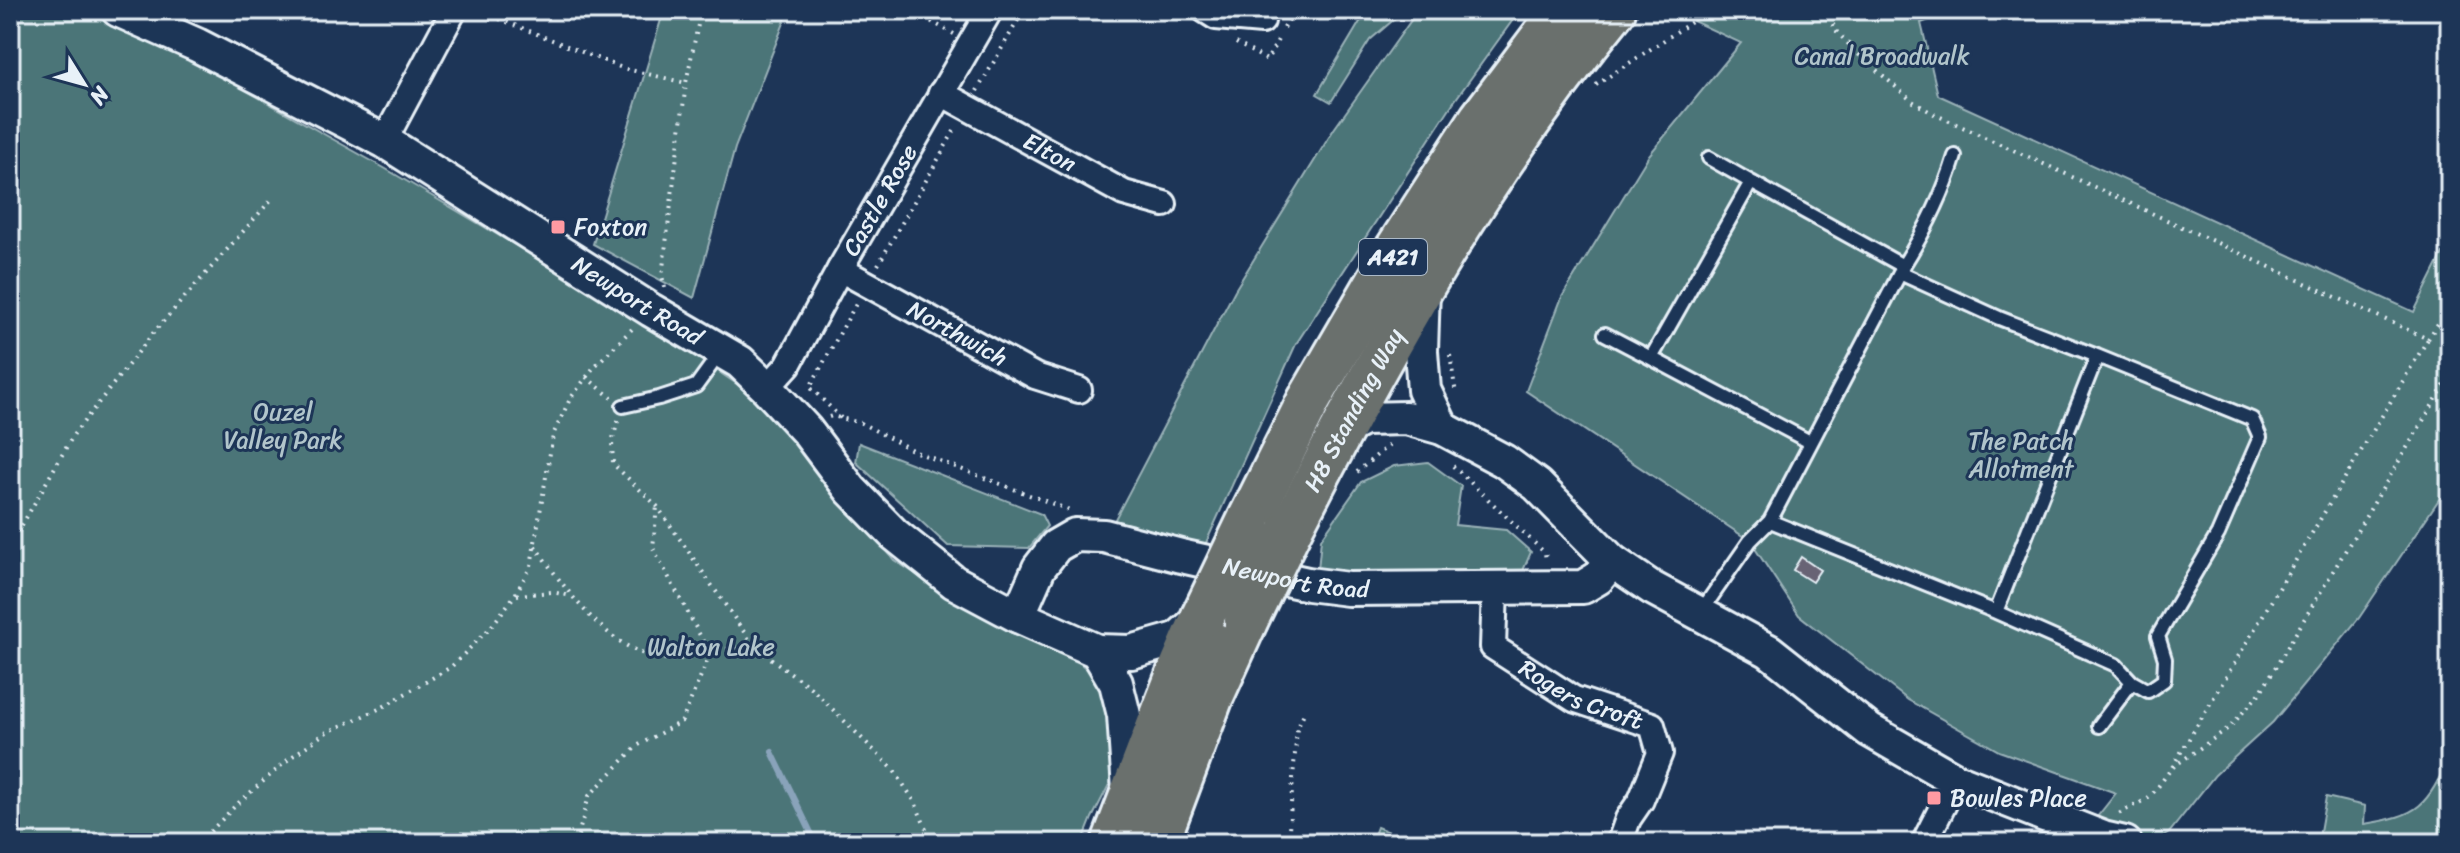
<svg xmlns="http://www.w3.org/2000/svg" width="2460" height="853" viewBox="0 0 2460 853" font-family="Sriracha,sans-serif">
<rect width="100%" height="100%" fill="#1d3557"/>
<filter id="ink" filterUnits="userSpaceOnUse"><feTurbulence type="fractalNoise" baseFrequency=".0125" numOctaves="2"/><feDisplacementMap in="SourceGraphic" scale="16" xChannelSelector="R" yChannelSelector="G"/><feConvolveMatrix kernelMatrix="1 2 1 2 8 2 1 2 1" color-interpolation-filters="sRGB"/></filter>
<g filter="url(#ink)">
<path fill="#4b7478" stroke="#9ab2b8" stroke-width="2" d="M 10,10 L 92,10 L 158,41 L 386,169 L 642,320 L 756,397 L 787,427 L 894,560 L 969,608 L 1010,631 L 1069,654 L 1088,670 L 1104,689 L 1112,706 L 1116,771 L 1092,818 L 1082,843 L 10,843 Z
M 664,10 L 789,10 L 735,148 L 694,298 L 593,244 Z
M 1367,10 L 1520,10 L 1453,103 L 1296,344 L 1205,545 L 1114,521 L 1235,290 L 1334,129 L 1414,16 L 1405,10 L 1370,40 L 1331,102 L 1317,94 Z
M 1704,10 L 1957,10 L 1921,23 L 1938,95 L 2414,312 L 2450,240 L 2450,483 L 2359,618 L 2273,722 L 2215,775 L 2169,833 L 2152,843 L 2125,843 L 2086,831 L 2116,793 L 1999,751 L 1908,700 L 1799,615 L 1750,541 L 1526,391 L 1562,297 L 1649,155 L 1741,43 L 1693,21 Z
M 859,443 L 1041,514 L 1047,526 L 1029,548 L 948,546 L 856,462 Z
M 1428,462 L 1461,486 L 1455,525 L 1506,530 L 1531,552 L 1522,573 L 1353,579 L 1318,570 L 1321,539 L 1361,482 L 1394,466 Z
M 2450,756 L 2450,843 L 2318,843 L 2326,797 L 2365,806 L 2364,824 C 2420,815 2426,807 2450,756 Z
M 1377,827 L 1416,843 L 1371,843 Z"/>
<g fill="none" stroke-linecap="round" stroke-linejoin="round">
<path stroke="#89a3ba" stroke-width="6" d="M 772,752 L 816,843"/>
</g>
<path fill="#686374" stroke="#e8f1f8" stroke-width="2" d="M 1801,557 L 1820,570 L 1812,582 L 1793,570 Z"/>
<g fill="none" stroke-linecap="round" stroke-linejoin="round">
<defs>
<path id="lane" d="M 1709,158 L 1751,182
M 1903,266 C 1925,231 1943,196 1955,156
M 1605,334 L 1651,358
M 623,406 L 659,398 L 696,386 L 720,353
M 1810,442 L 1651,358 L 1751,182 L 1903,266 L 1900,273
M 1996,612 L 2116,665 L 2132,682 L 2148,691 L 2164,680 L 2165,659 L 2158,636 L 2218,534 L 2260,437 L 2252,419 L 2097,356
M 1700,613 L 1750,541 L 1770,521 L 1900,273 L 1999,318 L 2097,356 L 1996,612 L 1770,521
M 2099,726 L 2132,682"/>
<g id="street">
<path d="M 1205,10 L 1216,17 L 1262,21"/>
<path id="s1" d="M 941,93 L 1124,193 L 1164,204"/>
<path d="M 384,141 L 454,10"/>
<path id="s2" d="M 840,269 L 1035,376 L 1079,390"/>
<path id="s3" d="M 767,388 L 788,365 L 840,269 L 990,10"/>
<path id="s4" d="M 1495,588 L 1493,647 L 1574,699 L 1652,725 L 1660,753 L 1641,800 L 1628,819 L 1621,839 L 1617,843"/>
<path d="M 1924,843 L 1956,780"/>
</g>
<g id="secondary">
<path id="s5" d="M 118,10 L 197,45 L 384,141 L 651,310 L 740,362 L 767,388 L 806,430 L 851,490 L 894,534 L 954,582 L 1018,616 L 1097,651 L 1116,683 L 1124,715 L 1129,790"/>
<path d="M 1423,288 L 1421,351 L 1424,390 L 1442,428"/>
<path d="M 1340,431 L 1364,419 L 1406,418 L 1442,428 L 1504,461 L 1537,485 L 1612,561 L 1652,588 L 1769,651 L 1869,730 L 1956,780 L 2103,838 L 2125,843"/>
<path id="s6" d="M 1018,616 L 1039,568 L 1056,546 L 1075,535 L 1104,536 L 1181,556 L 1308,584 L 1348,589 L 1583,587 L 1598,578 L 1612,561"/>
<path d="M 1097,651 L 1131,652 L 1177,639 L 1203,616"/>
</g>
<g id="highway">
<path d="M 1249,520 L 1309,400 L 1395,252 L 1481,119 L 1563,10"/>
<path id="s7" d="M 1289,532 C 1382,349 1483,169 1614,10"/>
<path d="M 1113,843 L 1176,679 L 1203,616"/>
<path d="M 1157,843 L 1212,696 L 1246,621"/>
</g>
</defs>
<use href="#lane" stroke="#e8f1f8" stroke-width="18"/>
<use href="#street" stroke="#e8f1f8" stroke-width="30"/>
<use href="#secondary" stroke="#e8f1f8" stroke-width="38"/>
<use href="#highway" stroke="#e8f1f8" stroke-width="48"/>
<path stroke="#e8f1f8" stroke-width="4" stroke-dasharray="2 6" stroke-linecap="butt" d="M 477,10 L 622,68 L 686,83
M 910,10 L 954,34
M 1825,10 L 1837,32 L 1858,54 L 1912,101 L 1934,114 L 2428,339 L 2171,769 C 2163,779 2156,792 2145,800 C 2136,806 2125,809 2116,816
M 1284,28 L 1294,10
M 1236,43 L 1267,60 L 1280,36
M 1596,85 L 1693,21 L 1704,10
M 977,91 L 1024,10
M 878,265 L 957,126
M 665,288 L 662,276 L 686,83 L 701,10
M 2428,339 L 2450,305
M 1450,355 L 1456,394
M 586,377 L 612,398
M 829,417 L 832,416 L 861,423 L 916,452 L 1069,510
M 841,418 L 810,387 L 856,304
M 618,421 L 612,442 L 613,464 L 657,506 L 753,645 L 811,688 L 893,769 L 915,802 L 932,843
M 1453,466 L 1545,553 L 1546,561
M 1357,472 L 1390,444
M 10,546 L 74,434 L 154,332 L 271,200
M 535,546 C 566,590 617,665 679,659 C 704,657 727,646 752,645
M 517,595 L 552,592 L 567,595
M 2173,767 L 2230,727 L 2260,693 L 2450,376
M 199,843 L 235,806 L 290,758 L 325,733 L 381,708 L 451,667 L 491,627 L 515,595 L 531,566 L 553,435 L 570,399 L 594,367 L 633,328
M 576,843 L 589,796 L 637,746 L 682,721 L 710,654 L 653,548 L 657,506
M 1290,843 L 1289,829 L 1297,728 L 1304,713"/>
<use href="#lane" stroke="#1d3557" stroke-width="12"/>
<use href="#street" stroke="#1d3557" stroke-width="24"/>
<use href="#secondary" stroke="#1d3557" stroke-width="32"/>
<use href="#highway" stroke="#6b706d" stroke-width="42"/>
<defs>
<path id="highway-bridge" d="M 1203,616 L 1249,520
M 1246,621 L 1289,532"/>
</defs>
<use href="#highway-bridge" stroke="#e8f1f8" stroke-width="48" stroke-linecap="butt"/>
<use href="#highway-bridge" stroke="#6b706d" stroke-width="42"/>
</g>
</g>
<g fill="#ff9aa2" stroke="#1d3557" stroke-width="3">
<rect x="550" y="219" width="16" height="16" rx="4"/>
<rect x="1926" y="790" width="16" height="16" rx="4"/>
</g>
<g text-anchor="middle" dominant-baseline="central" stroke-width="6" stroke-linejoin="round" paint-order="stroke">
<rect fill="#1d3557" stroke="#abb9c8" stroke-width="2" x="1359" y="239" width="68" height="36" rx="6"/>
<g font-size="22" font-weight="bold" fill="#e8f1f8">
<text x="1393" y="257">A421</text>
</g>
<g font-size="24" fill="#b1c5cb" stroke="#1d3557">
<text x="1882" y="56">Canal Broadwalk</text>
<text x="283" y="412">Ouzel<tspan x="283" dy="28">Valley Park</tspan></text>
<text x="2021" y="441">The Patch<tspan x="2021" dy="28">Allotment</tspan></text>
<text x="711" y="647">Walton Lake</text>
</g>
<g font-size="24" fill="#e8f1f8" stroke="#1d3557">
<text stroke="none"><textPath href="#s1" startOffset="124">Elton</textPath></text>
<text stroke="none"><textPath href="#s3" startOffset="220">Castle Rose</textPath></text>
<text stroke="none"><textPath href="#s5" startOffset="596">Newport Road</textPath></text>
<text stroke="none"><textPath href="#s2" startOffset="134">Northwich</textPath></text>
<text stroke="none"><textPath href="#s7" startOffset="138">H8 Standing Way</textPath></text>
<text stroke="none"><textPath href="#s6" startOffset="328">Newport Road</textPath></text>
<text stroke="none"><textPath href="#s4" startOffset="160">Rogers Croft</textPath></text>
</g>
<g font-size="24" fill="#e8f1f8" stroke="#1d3557" text-anchor="start">
<text x="574" y="227">Foxton</text>
<text x="1950" y="798">Bowles Place</text>
</g>
</g>
<rect width="2460" height="853" fill="none" stroke="#1d3557" stroke-width="40"/>
<rect x="20" y="20" width="2420" height="813" fill="none" stroke="#e8f1f8" stroke-width="3" filter="url(#ink)"/>
<g transform="translate(84 84) rotate(127)" stroke="#1d3557" stroke-width="6" paint-order="stroke">
<path d="M0-6L14 30L0 20L-14 30Z" fill="#e8f1f8"/>
<text y="-12" font-size="22" font-weight="bold" text-anchor="middle" fill="#e8f1f8">N</text>
</g>
</svg>
